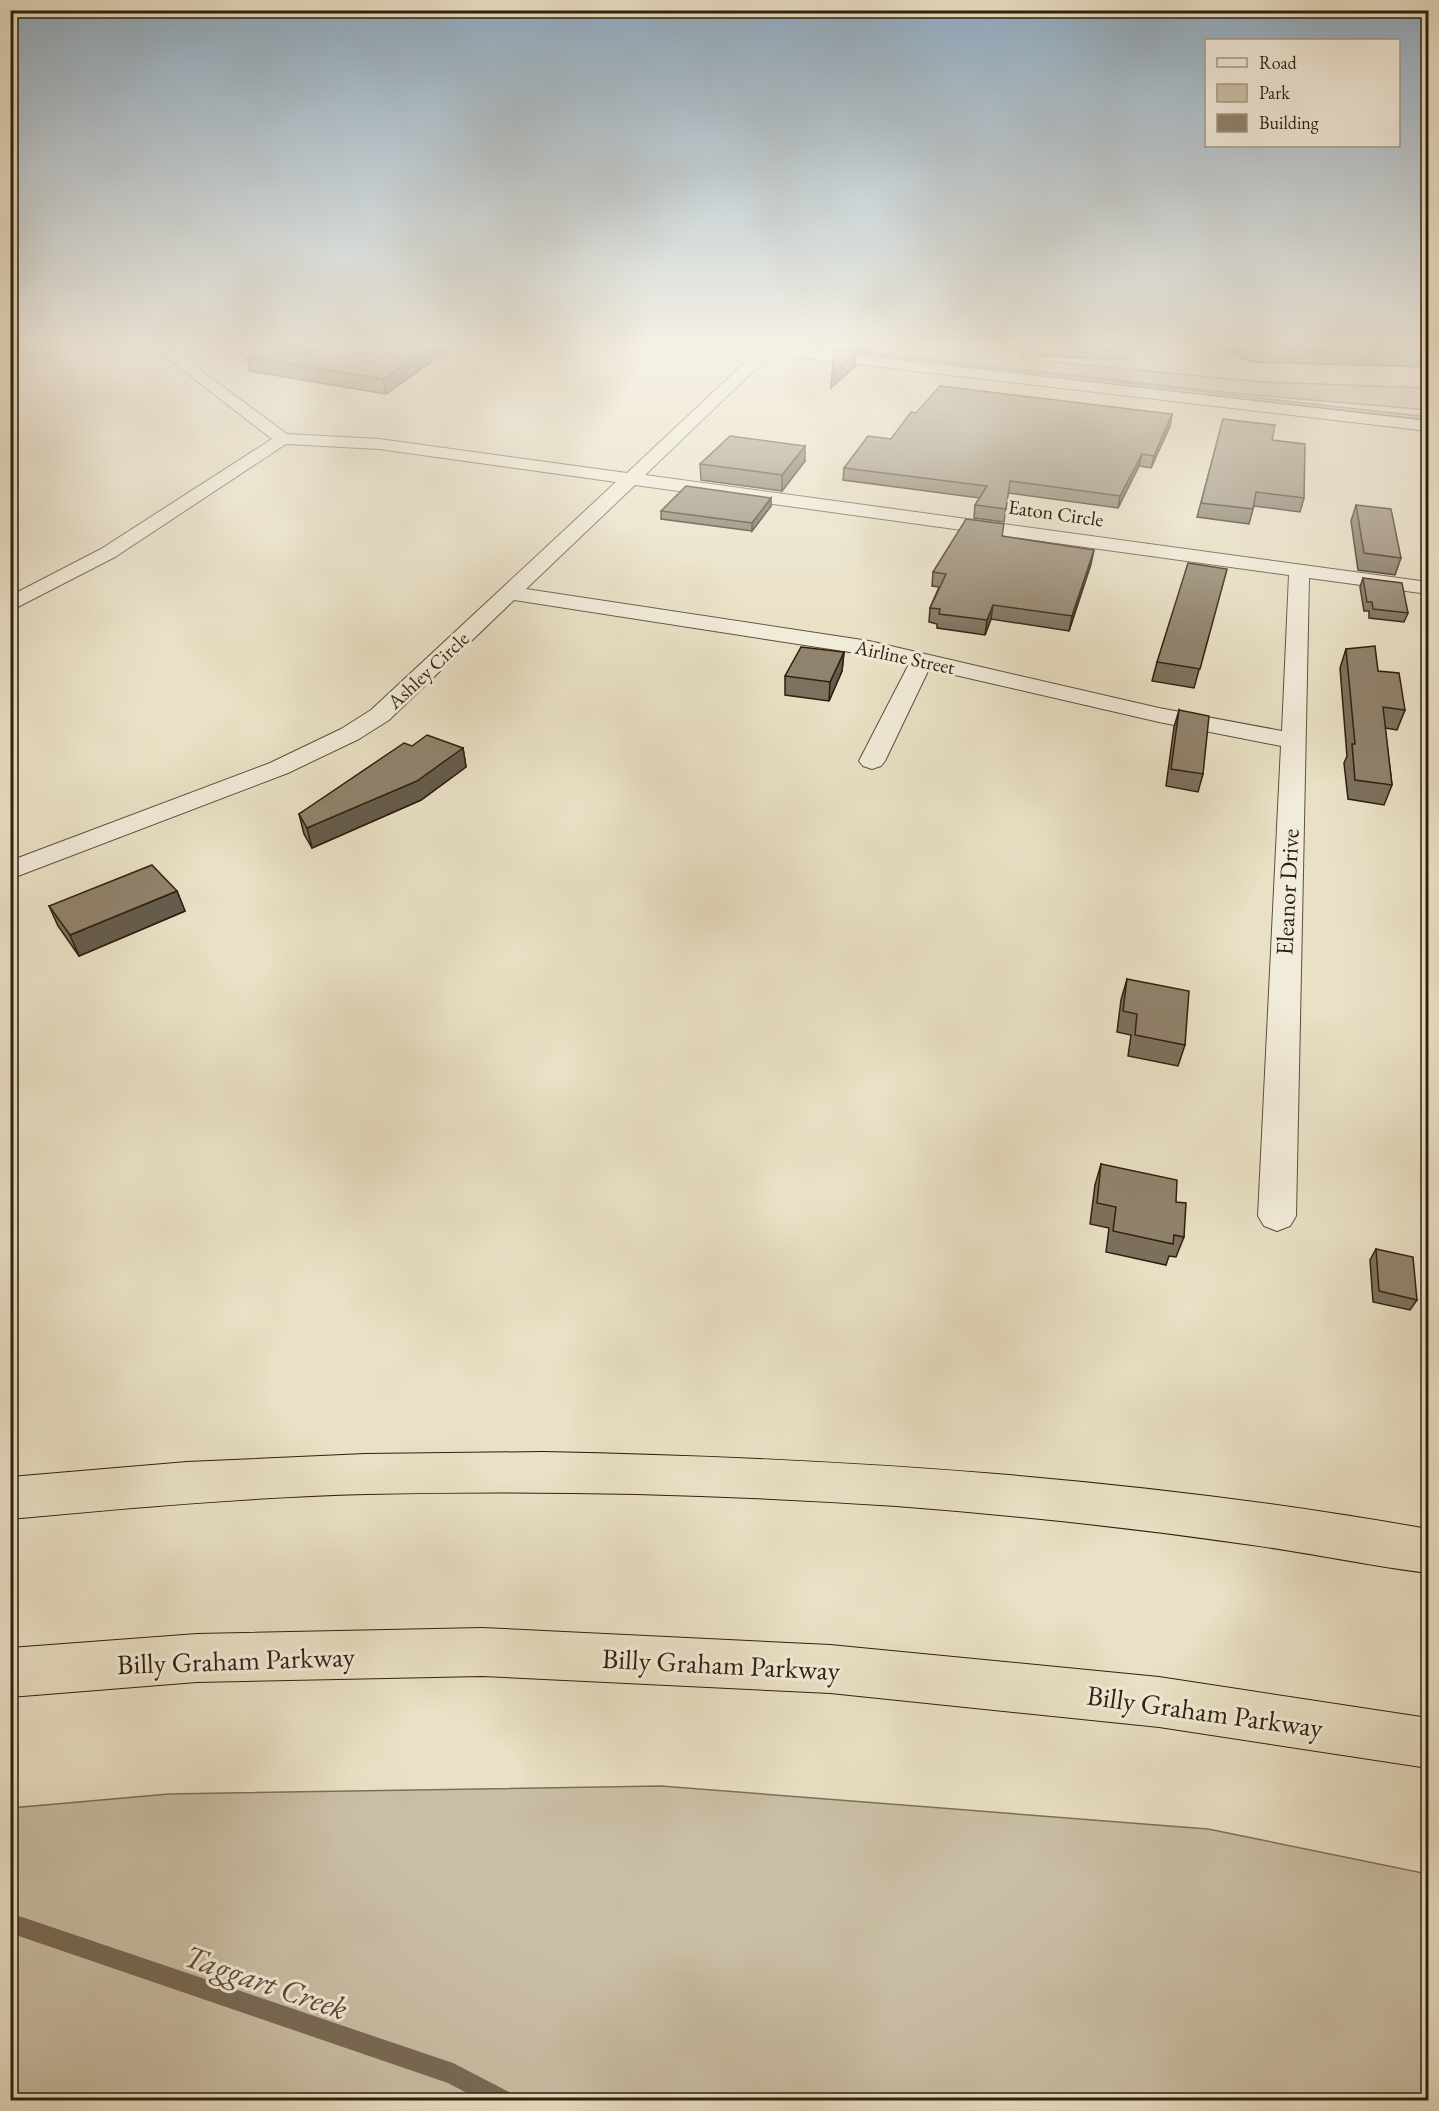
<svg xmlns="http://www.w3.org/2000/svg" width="1439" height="2111" viewBox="0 0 1439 2111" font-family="'EB Garamond',serif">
<rect width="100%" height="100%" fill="#e9e0c5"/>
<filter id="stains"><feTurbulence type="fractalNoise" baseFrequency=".00333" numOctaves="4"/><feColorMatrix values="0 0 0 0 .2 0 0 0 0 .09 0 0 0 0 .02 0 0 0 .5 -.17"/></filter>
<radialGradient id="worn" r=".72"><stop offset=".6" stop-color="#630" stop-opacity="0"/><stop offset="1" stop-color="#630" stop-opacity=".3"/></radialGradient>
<path fill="#cabfa6" stroke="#7d6f5a" stroke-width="1.5" d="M 759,344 L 781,344 L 1428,417 L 1428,420 Z
M 795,344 L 867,344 L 1262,382 L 1428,388 L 1428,410 L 1232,393 Z
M 661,1786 L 1208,1829 L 1428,1874 L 1428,2100 L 11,2100 L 11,1808 L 169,1794 Z"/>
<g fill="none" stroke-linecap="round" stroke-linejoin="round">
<path fill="#796b57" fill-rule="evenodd" d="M 10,1913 L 453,2063 L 509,2092 L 512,2100 L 480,2100 L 448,2083 L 10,1933 Z"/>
<defs>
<path id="minor" d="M 149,344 L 165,344 L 287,434 L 379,439 L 627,473 L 756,352 L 721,348 L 714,344 L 768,345 L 1428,421 L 1428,431 L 771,354 L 645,475 L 1428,582 L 1428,594 L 1309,578 L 1296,1216 L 1290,1226 L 1277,1231 L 1264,1226 L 1258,1216 L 1281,746 L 1159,722 L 929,669 L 885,761 L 881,766 L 872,769 L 863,766 L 859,761 L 909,664 L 869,655 L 514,600 L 389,720 L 359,739 L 288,773 L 10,879 L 10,861 L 270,763 L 341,729 L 371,710 L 616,482 L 379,449 L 286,444 L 115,557 L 10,611 L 10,596 L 101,549 L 272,439 ZM 635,485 L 1289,575 L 1282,731 L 1159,708 L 869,641 L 526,589 Z"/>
<path id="highway" d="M 543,1452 C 839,1458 1136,1477 1428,1529 L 1428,1573 C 1370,1566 1311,1553 1252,1545 C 1134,1528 1015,1515 896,1506 C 720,1494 544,1490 367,1494 C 248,1497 129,1508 10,1519 L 10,1477 L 187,1462 L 365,1454 Z
M 482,1628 L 830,1645 L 1159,1677 L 1428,1718 L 1428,1768 L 1159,1727 L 830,1693 L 482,1676 L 197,1682 L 10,1697 L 10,1648 L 197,1634 Z"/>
</defs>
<use href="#minor" stroke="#5e4f3c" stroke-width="2"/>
<use href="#highway" stroke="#301f0e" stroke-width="2"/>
<use href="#minor" fill="#f1ebd9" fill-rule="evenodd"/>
<use href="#highway" fill="#e9e0c5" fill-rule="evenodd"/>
</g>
<path fill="#7c715e" stroke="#301f0e" stroke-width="1.5" d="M 268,344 L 456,344 L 386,394 L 250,371 L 247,357 Z
M 835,344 L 877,344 L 867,354 L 855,353 L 855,366 L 831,388 Z
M 1018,344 L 1129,344 L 1126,359 L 1021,356 Z
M 1213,344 L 1428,344 L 1428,367 L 1252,362 L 1215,347 Z
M 916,413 L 1172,414 L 1170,426 L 1151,468 L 1139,466 L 1118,508 L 1008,493 L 1004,522 L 974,518 L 975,505 L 980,498 L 843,480 L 844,468 L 891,439 Z
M 1223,419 L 1272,440 L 1304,498 L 1300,512 L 1254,506 L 1249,524 L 1197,517 Z
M 805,461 L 782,491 L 701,480 L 700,464 Z
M 1356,505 L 1401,558 L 1395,575 L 1358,570 L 1351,521 Z
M 771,506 L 752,531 L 661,519 L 661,511 Z
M 1002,536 L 1091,564 L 1069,631 L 991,619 L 985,635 L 937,628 L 937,624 L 929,622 L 930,608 L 939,587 L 932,586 L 933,572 Z
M 1227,569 L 1194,688 L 1152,681 L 1157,662 Z
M 1363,578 L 1408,613 L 1404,622 L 1369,618 L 1369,611 L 1364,611 L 1360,587 Z
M 1346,649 L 1378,671 L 1405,710 L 1397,730 L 1385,728 L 1392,785 L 1384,805 L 1348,799 L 1344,763 L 1347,756 L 1340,668 Z
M 844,652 L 842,671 L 829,701 L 785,695 L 785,676 Z
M 1179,710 L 1203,774 L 1198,792 L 1166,786 L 1174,727 Z
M 412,746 L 463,748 L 466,767 L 421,800 L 312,848 L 304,834 L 299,814 Z
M 177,891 L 185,911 L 79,956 L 58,926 L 49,906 Z
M 1127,979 L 1185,1045 L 1178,1066 L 1128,1056 L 1131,1035 L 1117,1032 L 1121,1000 Z
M 1101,1164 L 1176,1202 L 1184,1237 L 1176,1257 L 1169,1256 L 1166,1265 L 1106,1252 L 1109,1228 L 1090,1224 L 1095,1185 Z
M 1376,1249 L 1417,1300 L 1410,1310 L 1373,1302 L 1370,1260 Z"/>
<path fill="#655c4c" stroke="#301f0e" stroke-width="1.5" d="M 434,344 L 456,344 L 386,394 L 383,379 Z
M 868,344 L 877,344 L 867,354 Z
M 855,352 L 855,366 L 831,388 L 832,374 Z
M 1172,414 L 1170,426 L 1151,468 L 1154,456 Z
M 805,446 L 805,461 L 782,491 L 782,475 Z
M 1142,454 L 1139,466 L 1118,508 L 1120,496 Z
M 771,498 L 771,506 L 752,531 L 752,523 Z
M 1094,550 L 1091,564 L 1069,631 L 1072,616 Z
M 993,605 L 991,619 L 985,635 L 987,620 Z
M 844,652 L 842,671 L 829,701 L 830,682 Z
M 463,748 L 466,767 L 421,800 L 312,848 L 307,828 Z
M 177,891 L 185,911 L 79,956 L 70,935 Z"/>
<path fill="#90836d" stroke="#301f0e" stroke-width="1.5" d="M 268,344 L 434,344 L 383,379 L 247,357 Z
M 834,349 L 855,352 L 832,374 Z
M 940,386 L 1172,414 L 1154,456 L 1142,454 L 1120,496 L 1010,481 L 1006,509 L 975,505 L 987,486 L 844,468 L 868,436 L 891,439 L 911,412 L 916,413 Z
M 1223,419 L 1275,425 L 1272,440 L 1305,444 L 1304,498 L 1256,492 L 1253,509 L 1201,503 Z
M 730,436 L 805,446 L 782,475 L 700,464 Z
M 686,486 L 771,498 L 752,523 L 661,511 Z
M 1356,505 L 1391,509 L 1401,558 L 1364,553 Z
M 966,519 L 1004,524 L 1002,536 L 1094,550 L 1072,616 L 993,605 L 987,620 L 939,614 L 940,609 L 930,608 L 946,574 L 933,572 Z
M 1188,563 L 1227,569 L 1200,669 L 1157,662 Z
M 1363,578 L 1402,583 L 1408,613 L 1373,609 L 1372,602 L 1367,602 Z
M 1375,646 L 1378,671 L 1399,673 L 1405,710 L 1383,707 L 1392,785 L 1355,780 L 1352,744 L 1355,744 L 1346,649 Z
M 801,647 L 844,652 L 830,682 L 785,676 Z
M 1179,710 L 1209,716 L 1203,774 L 1171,769 Z
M 427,735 L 463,748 L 417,781 L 307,828 L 299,814 L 404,743 L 412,746 Z
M 152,865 L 177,891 L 70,935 L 49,906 Z
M 1127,979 L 1189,991 L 1185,1045 L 1135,1035 L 1137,1014 L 1123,1011 Z
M 1101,1164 L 1177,1180 L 1176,1202 L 1186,1203 L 1184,1237 L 1174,1235 L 1173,1244 L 1113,1231 L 1116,1207 L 1097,1203 Z
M 1376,1249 L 1413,1257 L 1417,1300 L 1379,1291 Z"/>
<linearGradient id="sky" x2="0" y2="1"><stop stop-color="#8fabc1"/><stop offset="0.54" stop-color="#f5f1e5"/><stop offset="1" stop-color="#f5f1e5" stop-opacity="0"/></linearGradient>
<rect width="1439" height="640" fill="url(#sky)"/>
<g text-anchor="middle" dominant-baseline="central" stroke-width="6" stroke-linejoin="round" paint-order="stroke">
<g font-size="20" fill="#301f0e" stroke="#f1ebd9">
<text transform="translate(1056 513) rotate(8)">Eaton Circle</text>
<text transform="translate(905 657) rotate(12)">Airline Street</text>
<text transform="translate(428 670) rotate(-43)">Ashley Circle</text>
</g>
<g font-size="24" fill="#301f0e" stroke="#f1ebd9">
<text transform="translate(1287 892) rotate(-87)">Eleanor Drive</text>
</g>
<g font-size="28" fill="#301f0e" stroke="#f1ebd9">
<text transform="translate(236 1660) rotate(-2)">Billy Graham Parkway</text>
<text transform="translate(721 1664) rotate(3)">Billy Graham Parkway</text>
<text transform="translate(1205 1711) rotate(8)">Billy Graham Parkway</text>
</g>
<g font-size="32" font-style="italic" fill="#5b4b38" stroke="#f1ebd9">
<text transform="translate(266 1982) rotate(19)">Taggart Creek</text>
</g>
</g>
<rect width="1439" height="2111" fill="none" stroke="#e9e0c5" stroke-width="36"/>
<rect x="12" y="12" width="1415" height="2087" fill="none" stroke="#301f0e" stroke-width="3"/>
<rect x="18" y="18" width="1403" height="2075" fill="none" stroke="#301f0e" stroke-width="1.5"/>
<rect x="1205" y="39" width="195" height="108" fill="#f1ebd9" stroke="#a49988" stroke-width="1.5"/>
<rect x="1217" y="58" width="30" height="9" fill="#f1ebd9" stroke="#a49988" stroke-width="1.5"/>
<text x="1259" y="69" font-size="18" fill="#301f0e">Road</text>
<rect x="1217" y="84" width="30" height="18" fill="#cabfa6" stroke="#a49988" stroke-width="1.5"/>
<text x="1259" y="99" font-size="18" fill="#301f0e">Park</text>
<rect x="1217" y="114" width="30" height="18" fill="#90836d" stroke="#a49988" stroke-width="1.5"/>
<text x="1259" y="129" font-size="18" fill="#301f0e">Building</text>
<rect width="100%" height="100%" filter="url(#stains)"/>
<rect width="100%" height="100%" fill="url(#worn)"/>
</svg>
